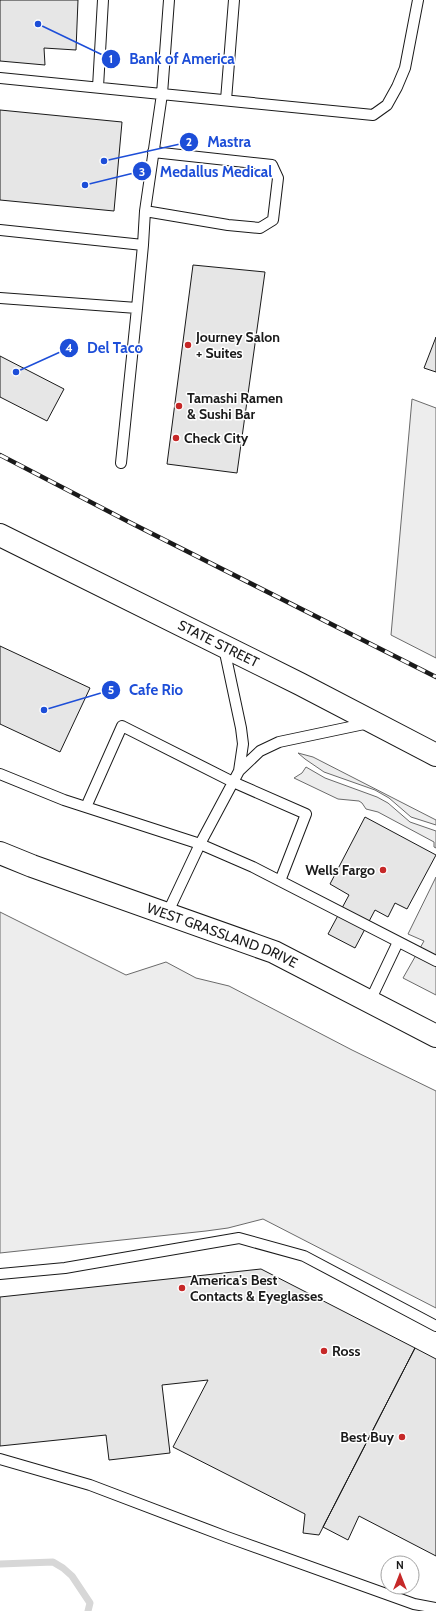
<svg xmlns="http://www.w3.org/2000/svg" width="436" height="1611" viewBox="0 0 436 1611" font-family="Cabin,sans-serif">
<rect width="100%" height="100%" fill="#fff"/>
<path fill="#ededed" stroke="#6a6a6a" d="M 412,399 L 436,408 L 436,658 L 391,635 Z
M 298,753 L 313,757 L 436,820 L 436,825 L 411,817 L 389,798 L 375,790 L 324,772 L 305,759 Z
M 306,767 L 325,778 L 377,797 L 388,803 L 410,822 L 436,831 L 436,848 L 434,847 L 434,842 L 378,812 L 366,809 L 362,803 L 359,801 L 338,799 L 294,778 L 302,773 Z
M 436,877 L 436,995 L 403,978 L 424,941 L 408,934 Z
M 0,912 L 126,975 L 166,962 L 196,978 L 229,986 L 352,1050 L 436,1091 L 436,1308 L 263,1219 L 228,1228 L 206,1231 L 0,1253 Z"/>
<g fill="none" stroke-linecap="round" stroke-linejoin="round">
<path stroke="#d7d7d7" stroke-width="7" d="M 0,1564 L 53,1562 L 63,1568 L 72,1576 L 90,1603 L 88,1611"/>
</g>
<path fill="#e6e6e6" stroke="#1a1a1a" d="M 0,0 L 78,0 L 76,50 L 44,48 L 45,65 L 0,61 Z
M 0,110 L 122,122 L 114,211 L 0,200 Z
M 193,265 L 265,272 L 237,473 L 167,464 Z
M 436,337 L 436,372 L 424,368 Z
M 0,356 L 64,389 L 47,421 L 0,397 Z
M 0,646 L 90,688 L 60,752 L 0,724 Z
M 365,817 L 436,855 L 407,909 L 395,903 L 388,917 L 375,910 L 355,948 L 328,934 L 349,895 L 330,884 Z
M 261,1269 L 415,1348 L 319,1535 L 303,1533 L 305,1514 L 173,1447 L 208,1380 L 162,1385 L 170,1453 L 109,1460 L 106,1435 L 0,1446 L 0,1297 Z
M 415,1348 L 436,1359 L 436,1556 L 359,1516 L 348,1540 L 323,1527 Z"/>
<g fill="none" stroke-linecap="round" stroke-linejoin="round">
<defs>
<path id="lane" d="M 0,78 L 373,115 L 387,105 L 397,87 L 405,68 L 418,0
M 98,87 L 103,0
M 226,100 L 234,0
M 145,211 L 228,225 L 260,228 L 273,220 L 278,178 L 272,165 L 153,152
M 0,230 L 143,245 L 137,308 L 0,298
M 143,245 L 145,211 L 162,94 L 169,0
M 121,463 L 137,308
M 239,771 L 260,751 L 279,742 L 369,723
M 0,774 L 64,800 L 200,844 L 253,867 L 436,961
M 86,807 L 122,726 L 233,782 L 306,814 L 280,881
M 167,914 L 200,844 L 239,771 L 243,744 L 241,728 L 224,648
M 370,1001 L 398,942
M 0,1274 L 65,1268 L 239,1238 L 304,1256 L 436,1326
M 0,1459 L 90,1485 L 227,1537 L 414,1604 L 436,1608"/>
<g id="secondary">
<path id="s1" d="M 0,853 L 32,866 L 274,952 L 436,1036"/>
</g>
<g id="primary">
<path id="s2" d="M 0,535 L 300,684 L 436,755"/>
</g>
</defs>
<use href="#lane" stroke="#1a1a1a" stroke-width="12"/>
<use href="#secondary" stroke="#1a1a1a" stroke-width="24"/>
<use href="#primary" stroke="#1a1a1a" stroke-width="24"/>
<use href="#lane" stroke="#fff" stroke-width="10"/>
<use href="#secondary" stroke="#fff" stroke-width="22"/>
<use href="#primary" stroke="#fff" stroke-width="22"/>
<defs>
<path id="rail" d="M 0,455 L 129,522 L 436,677"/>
</defs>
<use href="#rail" stroke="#1a1a1a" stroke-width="4.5"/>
<use href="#rail" stroke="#fff" stroke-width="3" stroke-dasharray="9" stroke-linecap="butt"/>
</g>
<g fill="#c62828" stroke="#fff" stroke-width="1.5">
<circle cx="188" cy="345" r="4"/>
<circle cx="179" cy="406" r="4"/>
<circle cx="176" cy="438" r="4"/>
<circle cx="383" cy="870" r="4"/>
<circle cx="182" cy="1288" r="4"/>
<circle cx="324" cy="1351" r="4"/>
<circle cx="402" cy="1437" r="4"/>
</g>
<g text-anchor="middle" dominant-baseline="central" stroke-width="3" stroke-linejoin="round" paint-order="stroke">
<g font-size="14" font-weight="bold" fill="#1a1a1a" stroke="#fff" text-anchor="start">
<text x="196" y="337">Journey Salon<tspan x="196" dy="16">+ Suites</tspan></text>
<text x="187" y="398">Tamashi Ramen<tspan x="187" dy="16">&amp; Sushi Bar</tspan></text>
<text x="184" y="438">Check City</text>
<text x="375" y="870" text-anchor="end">Wells Fargo</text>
<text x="190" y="1280">America's Best<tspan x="190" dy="16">Contacts &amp; Eyeglasses</tspan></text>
<text x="332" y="1351">Ross</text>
<text x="394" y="1437" text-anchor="end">Best Buy</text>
</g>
<g font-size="14" fill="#1a1a1a" stroke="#fff">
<text stroke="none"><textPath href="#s2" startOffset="244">STATE STREET</textPath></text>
<text stroke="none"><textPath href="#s1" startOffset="237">WEST GRASSLAND DRIVE</textPath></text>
</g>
</g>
<path fill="none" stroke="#1d4ed8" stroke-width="1.5" d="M38 24L111 59M104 161L189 142M85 185L142 171M16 372L69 348M44 710L111 690"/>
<g fill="#1d4ed8" stroke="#fff" stroke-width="1.5">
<circle cx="38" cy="24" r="4"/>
<circle cx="104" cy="161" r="4"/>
<circle cx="85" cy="185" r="4"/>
<circle cx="16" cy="372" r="4"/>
<circle cx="44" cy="710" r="4"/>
<circle cx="111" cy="59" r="10"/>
<circle cx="189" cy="142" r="10"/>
<circle cx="142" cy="171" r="10"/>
<circle cx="69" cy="348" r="10"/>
<circle cx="111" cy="690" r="10"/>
</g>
<g font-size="12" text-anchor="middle" font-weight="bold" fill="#fff">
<text x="111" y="63">1</text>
<text x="189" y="146">2</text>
<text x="142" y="176">3</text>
<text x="69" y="352">4</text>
<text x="111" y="694">5</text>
</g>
<g font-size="15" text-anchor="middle" font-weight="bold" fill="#1d4ed8" stroke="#fff" stroke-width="3" stroke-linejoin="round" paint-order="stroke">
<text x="182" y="64">Bank of America</text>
<text x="229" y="147">Mastra</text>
<text x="216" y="177">Medallus Medical</text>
<text x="115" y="353">Del Taco</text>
<text x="156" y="695">Cafe Rio</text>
</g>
<g transform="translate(400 1575)"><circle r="19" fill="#ffffff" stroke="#a3a3a3"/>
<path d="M0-3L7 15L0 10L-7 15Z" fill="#c62828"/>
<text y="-6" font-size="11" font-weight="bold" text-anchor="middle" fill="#1a1a1a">N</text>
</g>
</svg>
